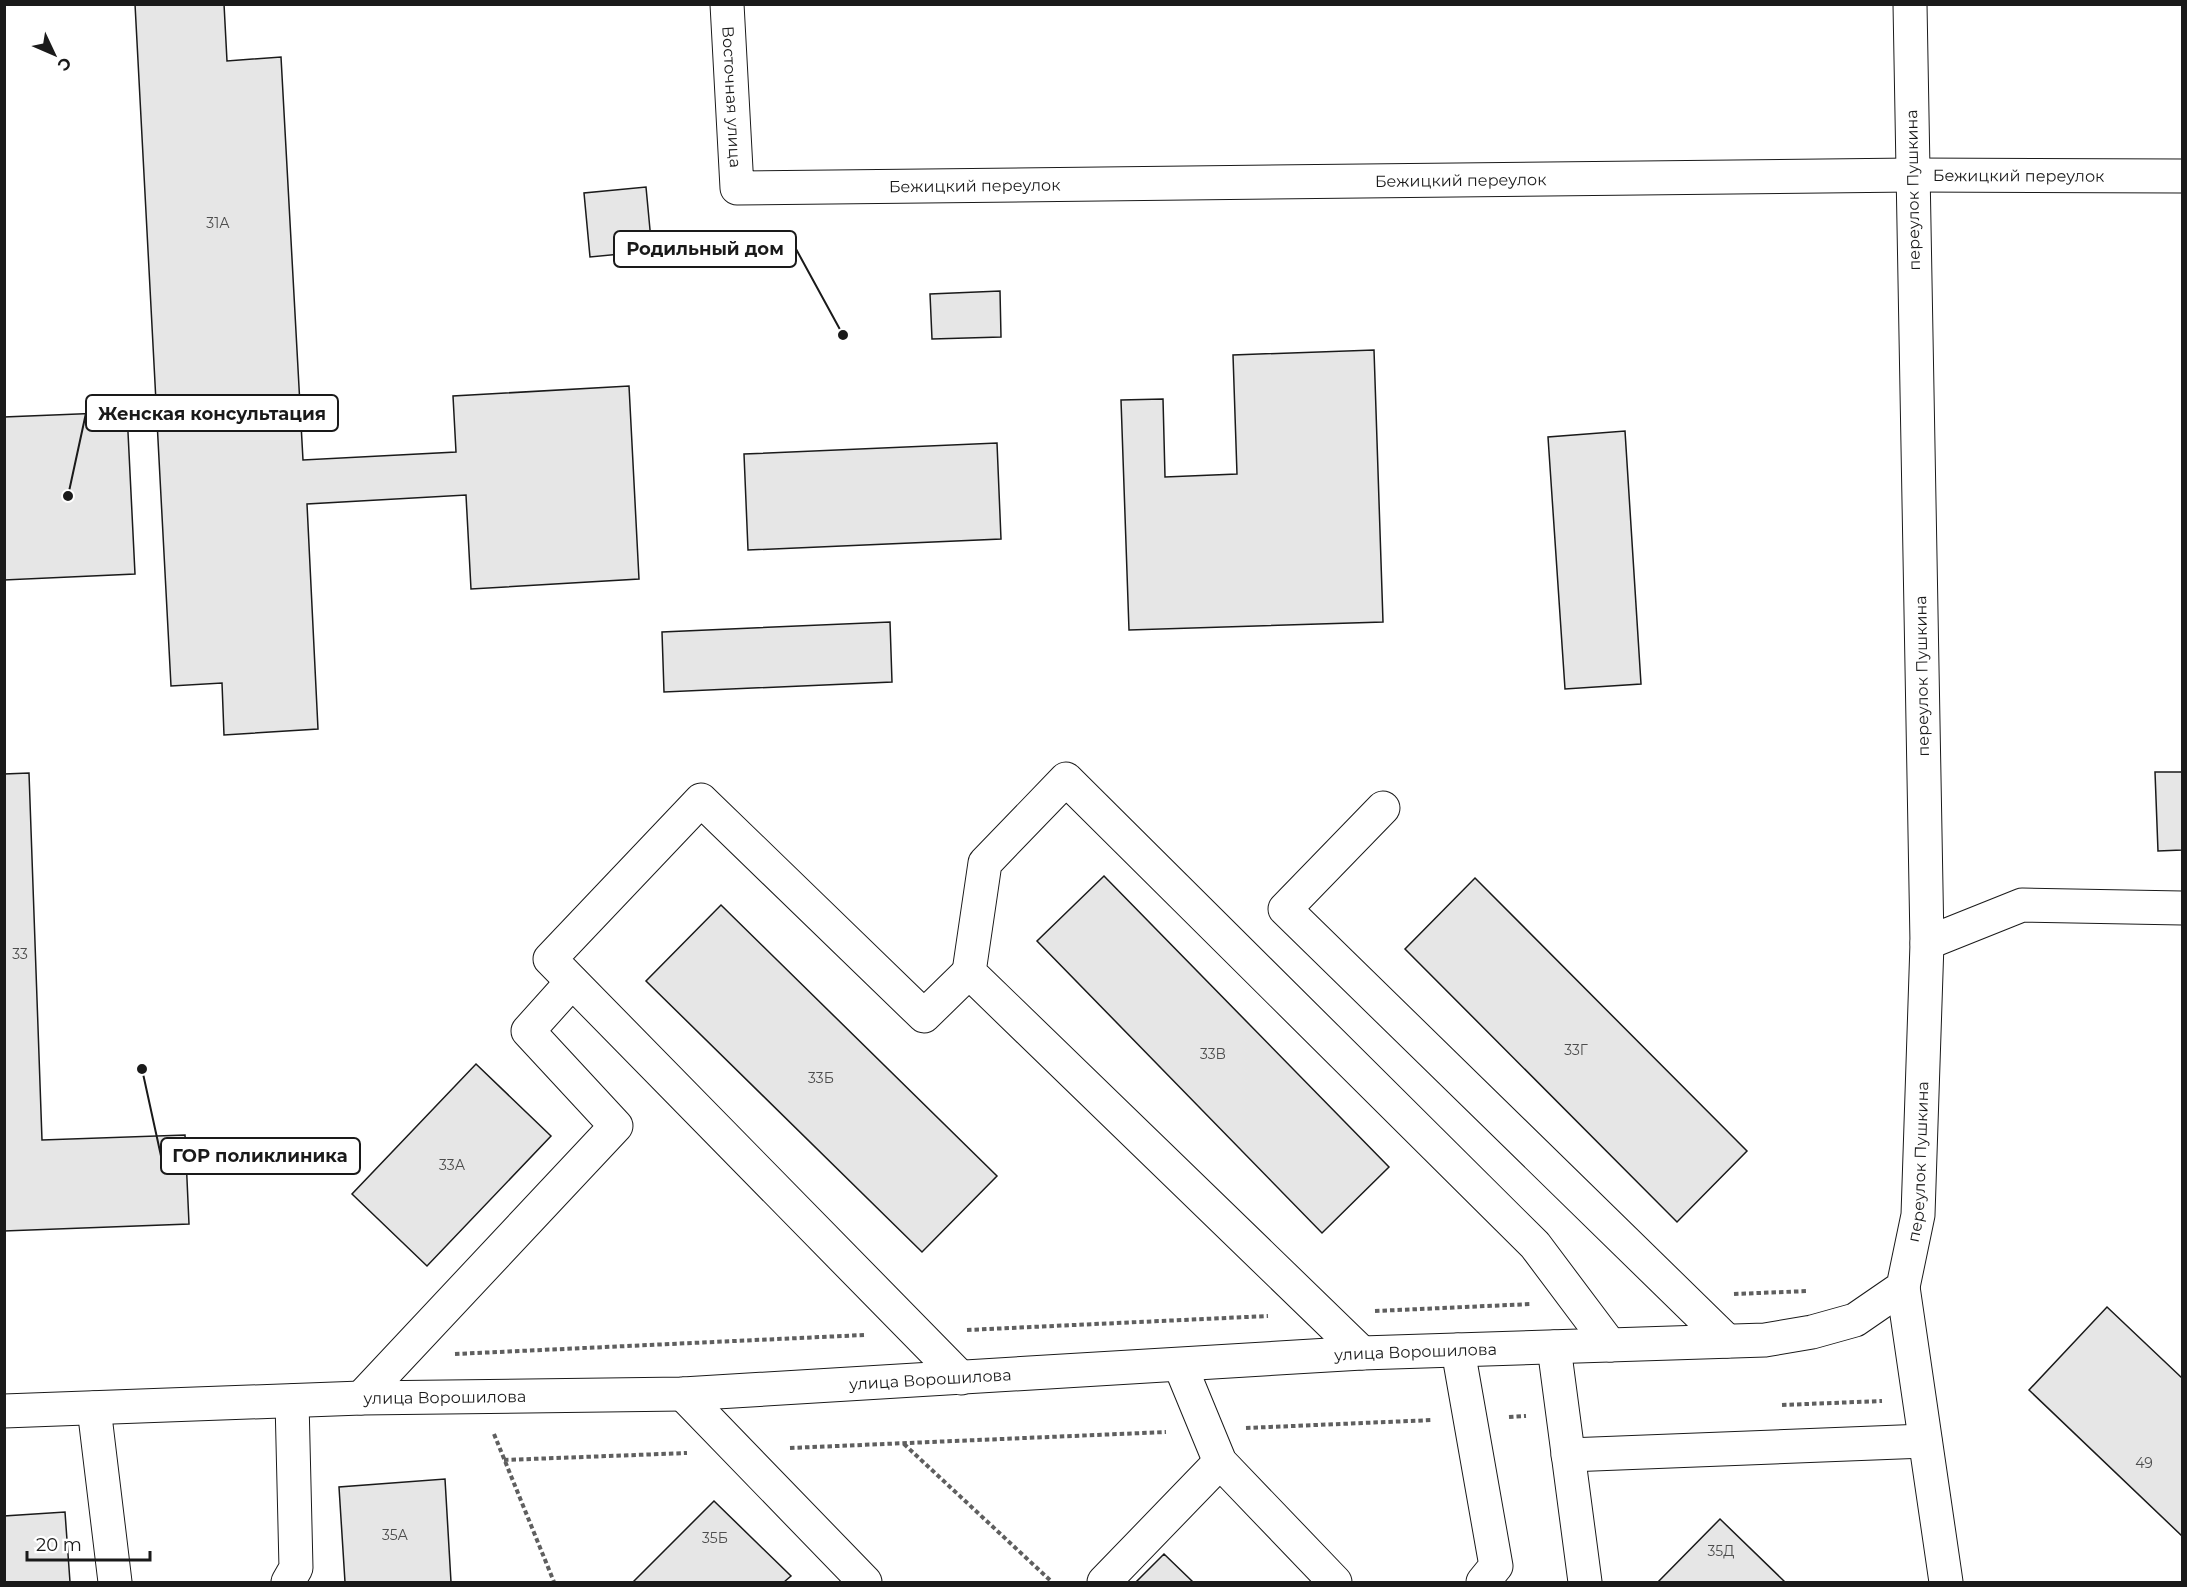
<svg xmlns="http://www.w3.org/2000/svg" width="2187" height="1587" viewBox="0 0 2187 1587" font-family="Montserrat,sans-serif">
<rect width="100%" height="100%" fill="#fff"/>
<path fill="#e6e6e6" stroke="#1a1a1a" stroke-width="1.5" d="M 135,4 L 224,4 L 227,61 L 281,57 L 303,460 L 456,452 L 453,396 L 629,386 L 639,579 L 471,589 L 466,495 L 307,504 L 318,729 L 224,735 L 222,683 L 171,686 Z
M 646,187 L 652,251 L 590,257 L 584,193 Z
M 1000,291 L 1001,337 L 932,339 L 930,294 Z
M 1374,350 L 1383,622 L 1129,630 L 1121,400 L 1163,399 L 1165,477 L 1237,474 L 1233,355 Z
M 127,412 L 135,574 L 4,580 L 4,417 Z
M 1625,431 L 1641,684 L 1565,689 L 1548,437 Z
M 997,443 L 1001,539 L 748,550 L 744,454 Z
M 890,622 L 892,682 L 664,692 L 662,632 Z
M 2155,772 L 2182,772 L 2182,850 L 2158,851 Z
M 29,773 L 42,1140 L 185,1135 L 189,1224 L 4,1231 L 4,774 Z
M 1104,876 L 1389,1167 L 1322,1233 L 1037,941 Z
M 1475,878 L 1747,1151 L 1677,1222 L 1405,949 Z
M 721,905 L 997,1176 L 922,1252 L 646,981 Z
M 476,1064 L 551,1136 L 427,1266 L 352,1194 Z
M 2107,1307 L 2182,1378 L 2182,1536 L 2029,1390 Z
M 445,1479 L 451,1582 L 345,1582 L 339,1487 Z
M 714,1501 L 791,1576 L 784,1582 L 633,1582 Z
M 65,1512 L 70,1582 L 4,1582 L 4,1516 Z
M 1720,1519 L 1785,1582 L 1658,1582 Z
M 1164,1554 L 1193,1582 L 1136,1582 Z"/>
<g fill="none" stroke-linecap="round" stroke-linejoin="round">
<defs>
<g id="minor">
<path id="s1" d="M 727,4 L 737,188 L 1912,175 L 2182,176"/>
<path d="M 1383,808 L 1285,909 L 1727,1341"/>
<path d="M 1927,943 L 2022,905 L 2182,908"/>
<path d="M 1903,1287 L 1946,1582"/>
<path d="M 1554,1347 L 1585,1582"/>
<path d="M 1458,1350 L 1496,1566 L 1483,1582"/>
<path d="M 1362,1353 L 969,972 L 985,863 L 1066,779 L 1535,1245 L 1610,1345"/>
<path d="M 1180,1365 L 1220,1462 L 1335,1582"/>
<path d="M 961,1378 L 550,959 L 701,800 L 924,1016 L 969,972"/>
<path d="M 683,1394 L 865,1582"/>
<path d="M 361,1398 L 616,1126 L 528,1031 L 572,982"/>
<path d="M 94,1408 L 115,1582"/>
<path id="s2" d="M 4,1411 L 361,1398 L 683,1394 L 1362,1353 L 1765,1340 L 1812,1332 L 1855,1320 L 1903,1287 L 1918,1215 L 1927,943 L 1910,4"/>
<path d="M 1568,1455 L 1925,1441"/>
<path d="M 288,1582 L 296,1568 L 292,1401"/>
<path d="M 1104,1582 L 1220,1462"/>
</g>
</defs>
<use href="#minor" stroke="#1a1a1a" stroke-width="35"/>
<path stroke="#5f5f5f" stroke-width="4" stroke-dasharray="4.5 3" stroke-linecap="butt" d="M 1734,1294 L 1808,1291
M 1375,1311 L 1532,1304
M 967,1330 L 1268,1316
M 455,1354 L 864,1335
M 1782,1405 L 1882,1401
M 1509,1417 L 1526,1416
M 1246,1428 L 1433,1420
M 494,1434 L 554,1582
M 904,1444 L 1052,1582
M 790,1448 L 1166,1432
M 504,1460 L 687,1453"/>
<use href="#minor" stroke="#fff" stroke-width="33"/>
</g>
<g text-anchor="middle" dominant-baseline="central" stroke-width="4.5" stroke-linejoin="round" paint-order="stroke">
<g font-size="14" fill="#4d4d4d">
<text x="218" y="223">31А</text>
<text x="20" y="954">33</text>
<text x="1576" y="1050">33Г</text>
<text x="1213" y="1054">33В</text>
<text x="821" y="1078">33Б</text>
<text x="452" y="1165">33А</text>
<text x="2144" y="1463">49</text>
<text x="395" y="1535">35А</text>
<text x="715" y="1538">35Б</text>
<text x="1721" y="1551">35Д</text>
</g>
<g font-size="16" fill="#1a1a1a" stroke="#fff">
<text stroke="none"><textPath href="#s1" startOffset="93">Восточная улица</textPath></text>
<text stroke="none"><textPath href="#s1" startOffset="1466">Бежицкий переулок</textPath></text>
<text stroke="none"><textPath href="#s1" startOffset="908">Бежицкий переулок</textPath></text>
<text stroke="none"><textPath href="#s1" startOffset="422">Бежицкий переулок</textPath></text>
<text transform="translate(1913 190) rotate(-91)">переулок Пушкина</text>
<text transform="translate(1922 676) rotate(-91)">переулок Пушкина</text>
<text stroke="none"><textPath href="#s2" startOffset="2040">переулок Пушкина</textPath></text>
<text stroke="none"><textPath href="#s2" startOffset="1413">улица Ворошилова</textPath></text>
<text stroke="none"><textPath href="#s2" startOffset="927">улица Ворошилова</textPath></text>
<text stroke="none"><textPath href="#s2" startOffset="441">улица Ворошилова</textPath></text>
</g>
</g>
<path fill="none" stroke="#1a1a1a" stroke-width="2" d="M843 335L796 249M68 496L86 413M142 1069L161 1156"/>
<g fill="#1a1a1a" stroke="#fff" stroke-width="2">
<circle cx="843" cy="335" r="6"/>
<circle cx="68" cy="496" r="6"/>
<circle cx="142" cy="1069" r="6"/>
</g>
<g fill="#fff" stroke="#1a1a1a" stroke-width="2">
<rect x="614" y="231" width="182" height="36" rx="6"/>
<rect x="86" y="395" width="252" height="36" rx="6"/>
<rect x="161" y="1138" width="199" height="36" rx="6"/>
</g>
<g font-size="18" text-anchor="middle" font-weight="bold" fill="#1a1a1a">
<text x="705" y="255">Родильный дом</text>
<text x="212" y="420">Женская консультация</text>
<text x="260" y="1162">ГОР поликлиника</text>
</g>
<rect width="2187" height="1587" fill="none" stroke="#1a1a1a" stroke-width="12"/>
<g transform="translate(54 54) rotate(134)" stroke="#ffffff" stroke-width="4.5" paint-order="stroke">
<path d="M0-4.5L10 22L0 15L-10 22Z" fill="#1a1a1a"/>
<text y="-9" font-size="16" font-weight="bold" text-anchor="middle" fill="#1a1a1a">С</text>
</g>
<path d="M27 1551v9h123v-9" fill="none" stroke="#1a1a1a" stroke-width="3"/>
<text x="36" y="1551" font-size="18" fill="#1a1a1a" stroke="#ffffff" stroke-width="4.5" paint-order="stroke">20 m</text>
</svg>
